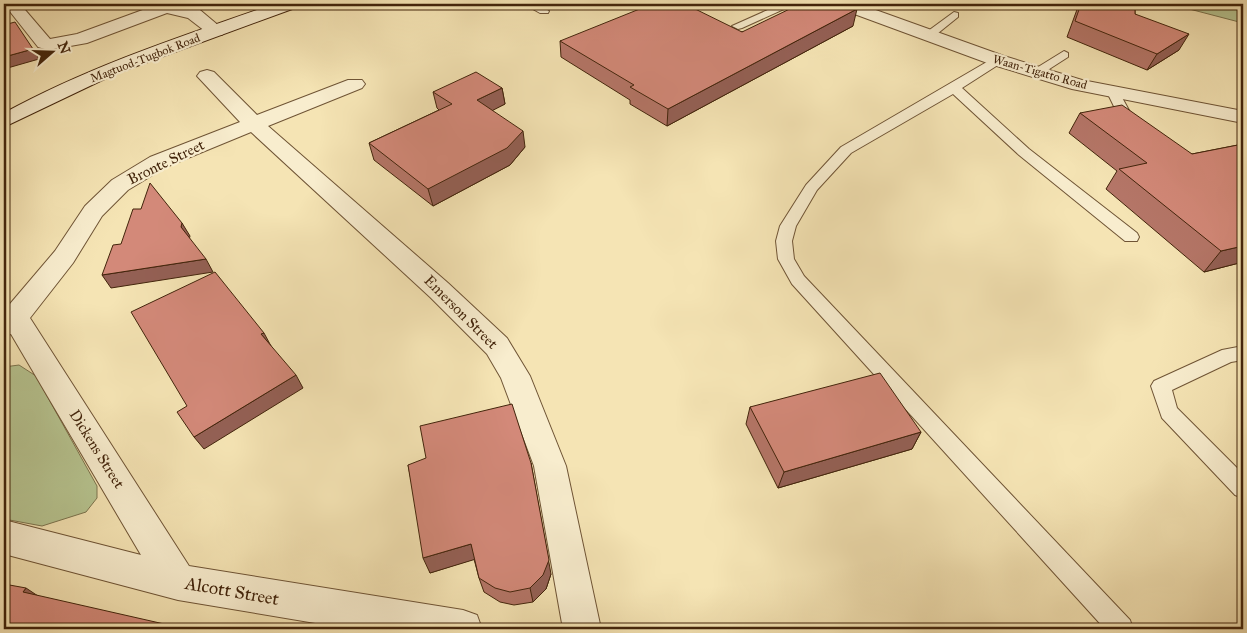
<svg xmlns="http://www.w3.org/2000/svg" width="1247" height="633" viewBox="0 0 1247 633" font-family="'IM FELL Great Primer',serif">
<rect width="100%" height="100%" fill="#f5e4b4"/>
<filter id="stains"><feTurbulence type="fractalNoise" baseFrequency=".004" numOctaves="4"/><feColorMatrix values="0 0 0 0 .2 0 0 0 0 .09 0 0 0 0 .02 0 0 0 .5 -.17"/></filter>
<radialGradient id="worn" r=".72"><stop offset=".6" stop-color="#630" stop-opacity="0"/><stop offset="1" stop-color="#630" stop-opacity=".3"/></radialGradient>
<path fill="#b7c591" stroke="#7c744e" d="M 1170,4 L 1243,4 L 1243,23 Z
M 19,365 L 36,376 L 97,486 L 97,498 L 86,512 L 42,526 L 4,519 L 4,367 Z"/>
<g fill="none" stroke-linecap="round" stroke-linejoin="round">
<defs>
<path id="service" d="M 524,4 L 537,4 L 549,11 L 548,13 L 540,13 Z
M 781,4 L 795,4 L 742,28 L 738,29 L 732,26 Z
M 954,12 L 958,13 L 958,17 L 932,38 L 924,38 L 924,34 Z
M 1064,51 L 1068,53 L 1068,57 L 1040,75 L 1036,76 L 1030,72 Z
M 997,56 L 1001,57 L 1001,63 L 962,88 L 1029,149 L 1137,233 L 1139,237 L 1137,241 L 1125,241 L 1019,155 L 953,94 L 851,153 L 817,190 L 796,226 L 792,241 L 794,259 L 804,276 L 1130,620 L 1133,629 L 1105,629 L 792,284 L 778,259 L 776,241 L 780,226 L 806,185 L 841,147 Z
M 1113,88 L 1119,92 L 1137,125 L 1135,128 L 1125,128 L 1123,125 L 1107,92 Z
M 1243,346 L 1243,360 L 1231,362 L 1172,390 L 1177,408 L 1243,474 L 1243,498 L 1235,495 L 1162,418 L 1151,386 L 1154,381 L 1222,350 Z"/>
<path id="minor" d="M 4,4 L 20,4 L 50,39 L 77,34 L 159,4 L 177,4 L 200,10 L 225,31 L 222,35 L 210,35 L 188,18 L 167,13 L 87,43 L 48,50 L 38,47 Z
M 207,70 L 214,72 L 257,115 L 348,80 L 362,80 L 365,84 L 362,88 L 268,126 L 448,283 L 507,338 L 530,376 L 566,466 L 601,629 L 563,629 L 534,466 L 501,378 L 487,354 L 430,297 L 251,132 L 166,167 L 128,190 L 102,216 L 73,263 L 30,318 L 189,566 L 463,610 L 477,615 L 482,629 L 351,629 L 178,600 L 4,554 L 4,520 L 141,555 L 11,334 L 4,336 L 4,311 L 55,251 L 85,206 L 112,180 L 150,157 L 240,122 L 197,76 L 200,72 Z"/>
<path id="tertiary" d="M 836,4 L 859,4 L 1004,56 L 1082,80 L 1243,111 L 1243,123 L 1072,89 L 990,64 L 838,8 Z"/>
<path id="secondary" d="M 274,4 L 297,4 L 295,8 L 115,74 L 4,127 L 4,113 C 90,66 182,36 274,4 Z"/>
</defs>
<use href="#service" stroke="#6f5435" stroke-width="2"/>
<use href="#minor" stroke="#6f5435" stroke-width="2"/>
<use href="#tertiary" stroke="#6f5435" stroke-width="2"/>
<use href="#secondary" stroke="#42240b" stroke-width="2"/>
<use href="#service" fill="#f8edce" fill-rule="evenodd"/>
<use href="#minor" fill="#f8edce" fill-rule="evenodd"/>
<use href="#tertiary" fill="#f8edce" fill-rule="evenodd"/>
<use href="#secondary" fill="#f8edce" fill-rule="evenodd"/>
</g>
<path fill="#b57668" stroke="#42240b" d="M 1079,4 L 1135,4 L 1135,14 L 1179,50 L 1147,70 L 1067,37 Z
M 853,26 L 667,126 L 630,104 L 630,100 L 561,57 L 560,41 Z
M 502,88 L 505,104 L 492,110 L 525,147 L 510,165 L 433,206 L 374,160 L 369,143 L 439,110 L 437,108 L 433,92 Z
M 1080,113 L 1192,154 L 1243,144 L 1243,262 L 1204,272 L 1106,189 L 1117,171 L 1069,133 Z
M 750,407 L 921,432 L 912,449 L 778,488 L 746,424 Z
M 408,465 L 551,574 L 546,589 L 533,602 L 514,605 L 500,602 L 484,592 L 479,578 L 474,559 L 430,573 Z"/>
<path fill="#946055" stroke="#42240b" d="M 857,9 L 853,26 L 667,126 L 668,109 Z
M 1189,34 L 1179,50 L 1147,70 L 1157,54 Z
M 33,49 L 39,59 L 4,69 L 4,57 Z
M 502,88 L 505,104 L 480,117 L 477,100 Z
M 523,131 L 525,147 L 510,165 L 433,206 L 428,189 Z
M 182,223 L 190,236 L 189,240 L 181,227 Z
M 1243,246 L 1243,262 L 1204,272 L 1221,251 Z
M 206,259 L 213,272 L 111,288 L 102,275 Z
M 264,333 L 271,346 L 261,334 Z
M 296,375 L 303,388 L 204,449 L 194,437 Z
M 921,432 L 912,449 L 778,488 L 784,472 Z
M 531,463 L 551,574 L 546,589 L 533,602 L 530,588 Z
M 471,544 L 476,559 L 430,573 L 423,558 Z
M 26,588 L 44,600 L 23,592 Z"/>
<path fill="#d38979" stroke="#42240b" d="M 652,4 L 685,4 L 742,32 L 800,4 L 843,4 L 857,9 L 668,109 L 630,87 L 634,85 L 560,41 Z
M 1081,4 L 1135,4 L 1135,14 L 1189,34 L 1157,54 L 1075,21 Z
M 15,22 L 33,49 L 4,57 L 4,25 Z
M 476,72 L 502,88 L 477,100 L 523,131 L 507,148 L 428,189 L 369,143 L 452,104 L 433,92 Z
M 1122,105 L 1192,154 L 1243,144 L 1243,246 L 1221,251 L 1119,169 L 1147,163 L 1080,113 Z
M 150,183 L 182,223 L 181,227 L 206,259 L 102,275 L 113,245 L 121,244 L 133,209 L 141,209 Z
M 215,272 L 264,333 L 261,334 L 296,375 L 194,437 L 177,412 L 187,406 L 131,312 Z
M 880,373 L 921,432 L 784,472 L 750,407 Z
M 512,404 L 531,463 L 549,560 L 543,575 L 530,588 L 510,592 L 495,588 L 479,578 L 471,544 L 423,558 L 408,465 L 426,458 L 420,426 Z
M 4,584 L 26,588 L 23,592 L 173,626 L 171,629 L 4,629 Z"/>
<g text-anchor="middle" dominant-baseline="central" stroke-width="4.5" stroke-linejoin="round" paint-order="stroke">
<g font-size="12" fill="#42240b" stroke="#f8edce">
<text transform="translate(145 58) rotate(-21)">Magtuod-Tugbok Road</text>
<text transform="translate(1040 72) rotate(16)">Waan-Tigatto Road</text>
</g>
<g font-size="15" fill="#42240b" stroke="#f8edce">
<text transform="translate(166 162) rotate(-26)">Bronte Street</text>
<text transform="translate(461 312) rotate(45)">Emerson Street</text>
<text transform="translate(97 449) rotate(58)">Dickens Street</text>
</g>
<g font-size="18" fill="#42240b" stroke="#f8edce">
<text transform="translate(232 591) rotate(10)">Alcott Street</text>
</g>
</g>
<rect width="1247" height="633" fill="none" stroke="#f5e4b4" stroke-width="20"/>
<rect x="5" y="5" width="1237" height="623" fill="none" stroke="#42240b" stroke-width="2.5"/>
<rect x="10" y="10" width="1227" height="613" fill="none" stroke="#42240b"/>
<g transform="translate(52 52) rotate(70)" stroke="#f8edce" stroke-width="4" paint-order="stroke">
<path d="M0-4L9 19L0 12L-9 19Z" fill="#42240b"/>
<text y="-8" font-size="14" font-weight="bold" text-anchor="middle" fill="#42240b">N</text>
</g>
<rect width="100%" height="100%" filter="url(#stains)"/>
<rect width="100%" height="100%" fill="url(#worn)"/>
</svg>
